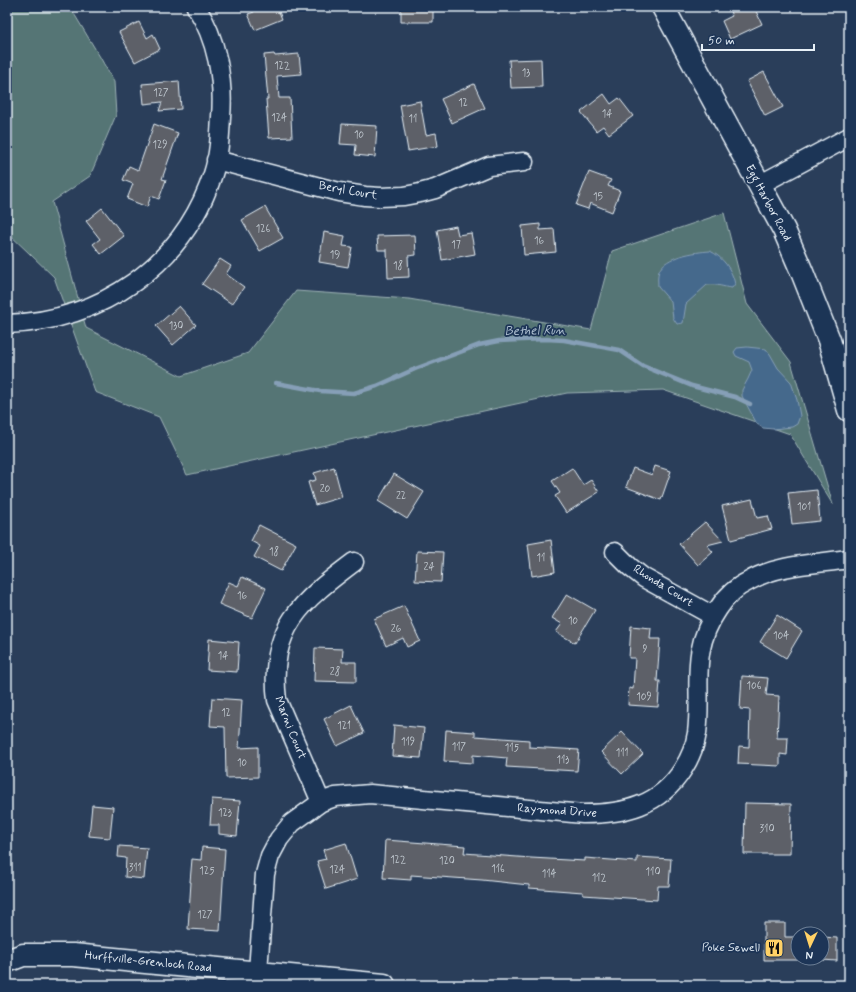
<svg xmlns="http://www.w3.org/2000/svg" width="856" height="992" viewBox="0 0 856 992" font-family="Mynerve,sans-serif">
<rect width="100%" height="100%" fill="#2a3e5a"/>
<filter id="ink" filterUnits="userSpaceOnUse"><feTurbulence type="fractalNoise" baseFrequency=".025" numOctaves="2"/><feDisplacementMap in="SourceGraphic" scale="8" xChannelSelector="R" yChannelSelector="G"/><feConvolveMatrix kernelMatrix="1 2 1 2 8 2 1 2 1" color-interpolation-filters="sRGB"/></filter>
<g filter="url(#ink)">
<path fill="#557574" stroke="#9eb3b6" d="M 7,7 L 70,7 L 100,57 L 114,82 L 116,115 L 90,176 L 52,202 L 86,328 L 181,376 L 248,353 L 296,291 L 409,299 L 591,330 L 612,251 L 724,213 L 747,304 L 791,362 L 833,505 L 790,434 L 663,390 L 567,393 L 187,475 L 159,417 L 95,392 L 54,277 L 7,232 Z"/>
<path fill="#45698c" stroke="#869fb7" d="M 710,251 C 723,257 732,270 735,284 L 732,288 C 722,287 719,284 707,285 L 686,304 L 683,323 L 677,324 L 673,318 L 671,302 L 658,287 C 658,282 657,276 659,271 C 665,256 695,252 710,251 Z
M 747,347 L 766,349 L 770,354 L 778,368 L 791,382 L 797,400 L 800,416 L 797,424 L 792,427 L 773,429 L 763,428 L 757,424 L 742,396 L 742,390 L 748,379 L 752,370 L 749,362 L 736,356 L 734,352 L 737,348 Z"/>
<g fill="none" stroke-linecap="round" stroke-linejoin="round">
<path stroke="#869fb7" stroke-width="4.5" d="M 276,383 L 320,391 L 354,393 L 377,386 L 415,369 L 479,345 L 499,341 L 546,339 L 564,340 L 619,350 L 643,366 L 692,386 L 735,397 L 750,404"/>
</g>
<path fill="#5d6168" stroke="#e8f1f8" d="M 252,7 L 277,7 L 282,19 L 255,30 L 248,14 L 254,12 Z
M 401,7 L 433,7 L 433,22 L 401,22 Z
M 728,7 L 754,7 L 762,24 L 730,39 L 722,21 L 732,16 Z
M 139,22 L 147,38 L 153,34 L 160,49 L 135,62 L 119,32 Z
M 274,54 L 275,56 L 299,54 L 301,74 L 277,76 L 279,98 L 290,98 L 292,137 L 269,138 L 266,99 L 268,99 L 264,55 Z
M 541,59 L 542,87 L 511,88 L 509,60 Z
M 764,72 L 783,107 L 765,116 L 747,81 Z
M 179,81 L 181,109 L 159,111 L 162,102 L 144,104 L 142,84 Z
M 474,84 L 485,108 L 452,123 L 441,99 Z
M 604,94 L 611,104 L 619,98 L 633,116 L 609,134 L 603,126 L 596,131 L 581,112 Z
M 420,101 L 426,135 L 436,133 L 438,146 L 408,151 L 400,105 Z
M 154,124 L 178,133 L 162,179 L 166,180 L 159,199 L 151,196 L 147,207 L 127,199 L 133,184 L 123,180 L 129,166 L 138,170 Z
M 342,124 L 377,126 L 375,157 L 355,155 L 356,145 L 340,144 Z
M 589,172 L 611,180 L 608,186 L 620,191 L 612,212 L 590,203 L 588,209 L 576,205 Z
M 265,207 L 283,238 L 260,251 L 242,220 Z
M 102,208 L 124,236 L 101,254 L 93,244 L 100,239 L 86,221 Z
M 540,224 L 540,230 L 554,229 L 556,252 L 524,255 L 522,226 Z
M 456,226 L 458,235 L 471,233 L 475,254 L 442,260 L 437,230 Z
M 324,232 L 345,236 L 343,246 L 352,247 L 348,267 L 319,262 Z
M 415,235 L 416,255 L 408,256 L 409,277 L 388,278 L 387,250 L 378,250 L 377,236 Z
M 220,259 L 231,266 L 226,274 L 244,287 L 232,304 L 202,284 Z
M 179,306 L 196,325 L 173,345 L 156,326 Z
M 655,466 L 671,471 L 661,500 L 626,487 L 633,468 L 652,475 Z
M 334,467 L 342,497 L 315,505 L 308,482 L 316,480 L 314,473 Z
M 572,468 L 583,485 L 591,480 L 599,492 L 566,513 L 555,496 L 560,493 L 552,481 Z
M 394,474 L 424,492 L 407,519 L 378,501 Z
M 817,490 L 820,521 L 792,524 L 788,493 Z
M 752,499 L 757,518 L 768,516 L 772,529 L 731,540 L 722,506 Z
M 705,522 L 723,541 L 707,545 L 713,552 L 698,565 L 679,544 Z
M 259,525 L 296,544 L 281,571 L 254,557 L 260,546 L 251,541 Z
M 551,540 L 555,572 L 532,576 L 528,544 Z
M 417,551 L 443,552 L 441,582 L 415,581 Z
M 242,577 L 266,588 L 252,618 L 219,604 L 229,582 L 238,586 Z
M 567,594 L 595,610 L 575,643 L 556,632 L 562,624 L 552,618 Z
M 404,606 L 420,641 L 407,647 L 403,638 L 386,646 L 374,619 Z
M 777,615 L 802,631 L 786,658 L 760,642 Z
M 631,626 L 651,628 L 650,639 L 660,639 L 657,681 L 660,681 L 658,707 L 628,705 L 629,688 L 633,689 L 635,658 L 629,658 Z
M 209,639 L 239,642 L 237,672 L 207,670 Z
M 315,648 L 343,649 L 342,662 L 356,662 L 356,682 L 314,681 Z
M 742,676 L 768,678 L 766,695 L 779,696 L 777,738 L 788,738 L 787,755 L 780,754 L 780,766 L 738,764 L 739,746 L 749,747 L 750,710 L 740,709 Z
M 212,698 L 242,700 L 239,748 L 258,747 L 258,777 L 226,778 L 225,727 L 210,726 Z
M 351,705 L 364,733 L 337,746 L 324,719 Z
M 394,725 L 424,728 L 421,758 L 392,756 Z
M 446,730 L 475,732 L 475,736 L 529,740 L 529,747 L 579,750 L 577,771 L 506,767 L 507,758 L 473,755 L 473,763 L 444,761 Z
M 622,732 L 643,754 L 622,774 L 601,752 Z
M 212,799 L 240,801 L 237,836 L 219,834 L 219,825 L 210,825 Z
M 745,803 L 791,804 L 790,854 L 744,854 Z
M 92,805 L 113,807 L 110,838 L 89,836 Z
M 385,840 L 465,846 L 464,853 L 531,858 L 585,861 L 585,858 L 637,862 L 637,857 L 671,859 L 669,886 L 658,886 L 657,900 L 583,895 L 583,892 L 529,888 L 529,885 L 482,880 L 411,875 L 411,880 L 383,878 Z
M 346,843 L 357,879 L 326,889 L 317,861 L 326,859 L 323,850 Z
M 119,846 L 147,848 L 144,879 L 125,877 L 126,858 L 118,857 Z
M 202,847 L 225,849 L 220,931 L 188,929 L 191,882 L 190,882 L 192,859 L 201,860 Z
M 764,923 L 785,923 L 785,937 L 798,937 L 798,960 L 764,960 Z
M 822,937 L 837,938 L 837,961 L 822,960 Z"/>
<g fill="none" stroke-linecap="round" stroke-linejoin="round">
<defs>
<path id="minor" d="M 216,160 L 339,192 L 365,196 L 380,197 L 404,196 L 420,193 L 435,189 L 489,166 L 524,162
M 759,185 L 849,137
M 7,324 C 102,321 183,265 213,174 C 219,156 220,136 221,117 C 224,80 217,39 196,7
M 615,552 L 630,567 L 644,578 L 713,616
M 321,802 L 277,700 C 268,628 302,601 354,562
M 257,985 L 265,874 L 270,856 L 279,839 L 292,823 L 321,802 L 335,797 L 370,794 L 583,814 C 624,814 660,806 683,769 C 690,758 695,746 697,733 C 703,686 688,653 718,609 C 725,598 736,587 749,581 C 778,564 816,564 849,559"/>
<path id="major" d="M 663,7 L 784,230 L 802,272 L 829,340 L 849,410
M 7,961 L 23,955 L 73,955 L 384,985"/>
</defs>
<use href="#minor" stroke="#e8f1f8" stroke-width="21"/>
<use href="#major" stroke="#e8f1f8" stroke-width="25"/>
<use href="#minor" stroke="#1d3557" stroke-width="18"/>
<use href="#major" stroke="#1d3557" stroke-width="22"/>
</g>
</g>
<defs>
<symbol id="restaurant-square" viewBox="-11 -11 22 22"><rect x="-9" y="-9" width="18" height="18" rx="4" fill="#ffd166" stroke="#1d3557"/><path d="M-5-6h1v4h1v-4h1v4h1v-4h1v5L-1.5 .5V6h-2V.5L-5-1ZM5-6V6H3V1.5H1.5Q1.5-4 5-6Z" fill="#111"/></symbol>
</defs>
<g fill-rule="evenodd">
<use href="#restaurant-square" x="763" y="937" width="22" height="22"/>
</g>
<g text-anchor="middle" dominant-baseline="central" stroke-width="3.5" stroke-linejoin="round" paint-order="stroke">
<g font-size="10" fill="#c5cdd4">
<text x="282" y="66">122</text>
<text x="526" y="73">13</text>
<text x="161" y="93">127</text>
<text x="463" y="103">12</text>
<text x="607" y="114">14</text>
<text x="279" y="118">124</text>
<text x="413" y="119">11</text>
<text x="359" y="135">10</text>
<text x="160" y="145">129</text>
<text x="598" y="197">15</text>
<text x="263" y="229">126</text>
<text x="539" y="241">16</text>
<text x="456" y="245">17</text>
<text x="335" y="255">19</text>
<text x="398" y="266">18</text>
<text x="176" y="326">130</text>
<text x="325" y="489">20</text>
<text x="401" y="496">22</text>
<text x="804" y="507">101</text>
<text x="274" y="552">18</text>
<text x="541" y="558">11</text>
<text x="429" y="567">24</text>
<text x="242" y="596">16</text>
<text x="573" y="621">10</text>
<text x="396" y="629">26</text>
<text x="781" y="636">104</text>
<text x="645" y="649">9</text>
<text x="223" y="656">14</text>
<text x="335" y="672">28</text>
<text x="754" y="686">106</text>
<text x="644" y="697">109</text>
<text x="226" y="713">12</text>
<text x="344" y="726">121</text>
<text x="408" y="742">119</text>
<text x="459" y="747">117</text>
<text x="512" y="748">115</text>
<text x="622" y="753">111</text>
<text x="563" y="760">113</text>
<text x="242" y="763">10</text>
<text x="225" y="813">123</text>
<text x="767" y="829">310</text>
<text x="398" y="860">122</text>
<text x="447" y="861">120</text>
<text x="135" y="868">311</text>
<text x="498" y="869">116</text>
<text x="337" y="870">124</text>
<text x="207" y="871">125</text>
<text x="653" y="872">110</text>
<text x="549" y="874">114</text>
<text x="599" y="878">112</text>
<text x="205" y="915">127</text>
</g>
<g font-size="12" fill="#e8f1f8" stroke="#1d3557">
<text transform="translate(348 191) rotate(10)">Beryl Court</text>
<text transform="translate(768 203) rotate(62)">Egg Harbor Road</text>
<text transform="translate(663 586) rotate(32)">Rhonda Court</text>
<text transform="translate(290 728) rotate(68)">Marni Court</text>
<text transform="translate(557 811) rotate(4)">Raymond Drive</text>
<text transform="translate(148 962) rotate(6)">Hurffville-Grenloch Road</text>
</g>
<g font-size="12" fill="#e8f1f8" stroke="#1d3557" text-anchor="end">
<text x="760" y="948">Poke Sewell</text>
</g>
<g font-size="13" font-style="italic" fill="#afc1d2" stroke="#1d3557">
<text transform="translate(535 331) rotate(-1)">Bethel Run</text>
</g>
</g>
<rect width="856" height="992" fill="none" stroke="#1d3557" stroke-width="24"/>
<rect x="12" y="12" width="832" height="968" fill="none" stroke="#e8f1f8" stroke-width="1.5" filter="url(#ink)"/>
<g transform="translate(810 946) rotate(184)"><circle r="19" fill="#1d3557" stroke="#6e8097"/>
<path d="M0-3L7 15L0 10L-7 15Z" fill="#ffd166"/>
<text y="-6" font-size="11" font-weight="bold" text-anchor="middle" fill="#e8f1f8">N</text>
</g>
<path d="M702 44v6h112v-6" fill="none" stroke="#e8f1f8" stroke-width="2"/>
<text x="708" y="44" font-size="12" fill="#e8f1f8" stroke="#1d3557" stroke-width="3" paint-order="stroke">50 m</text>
</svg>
